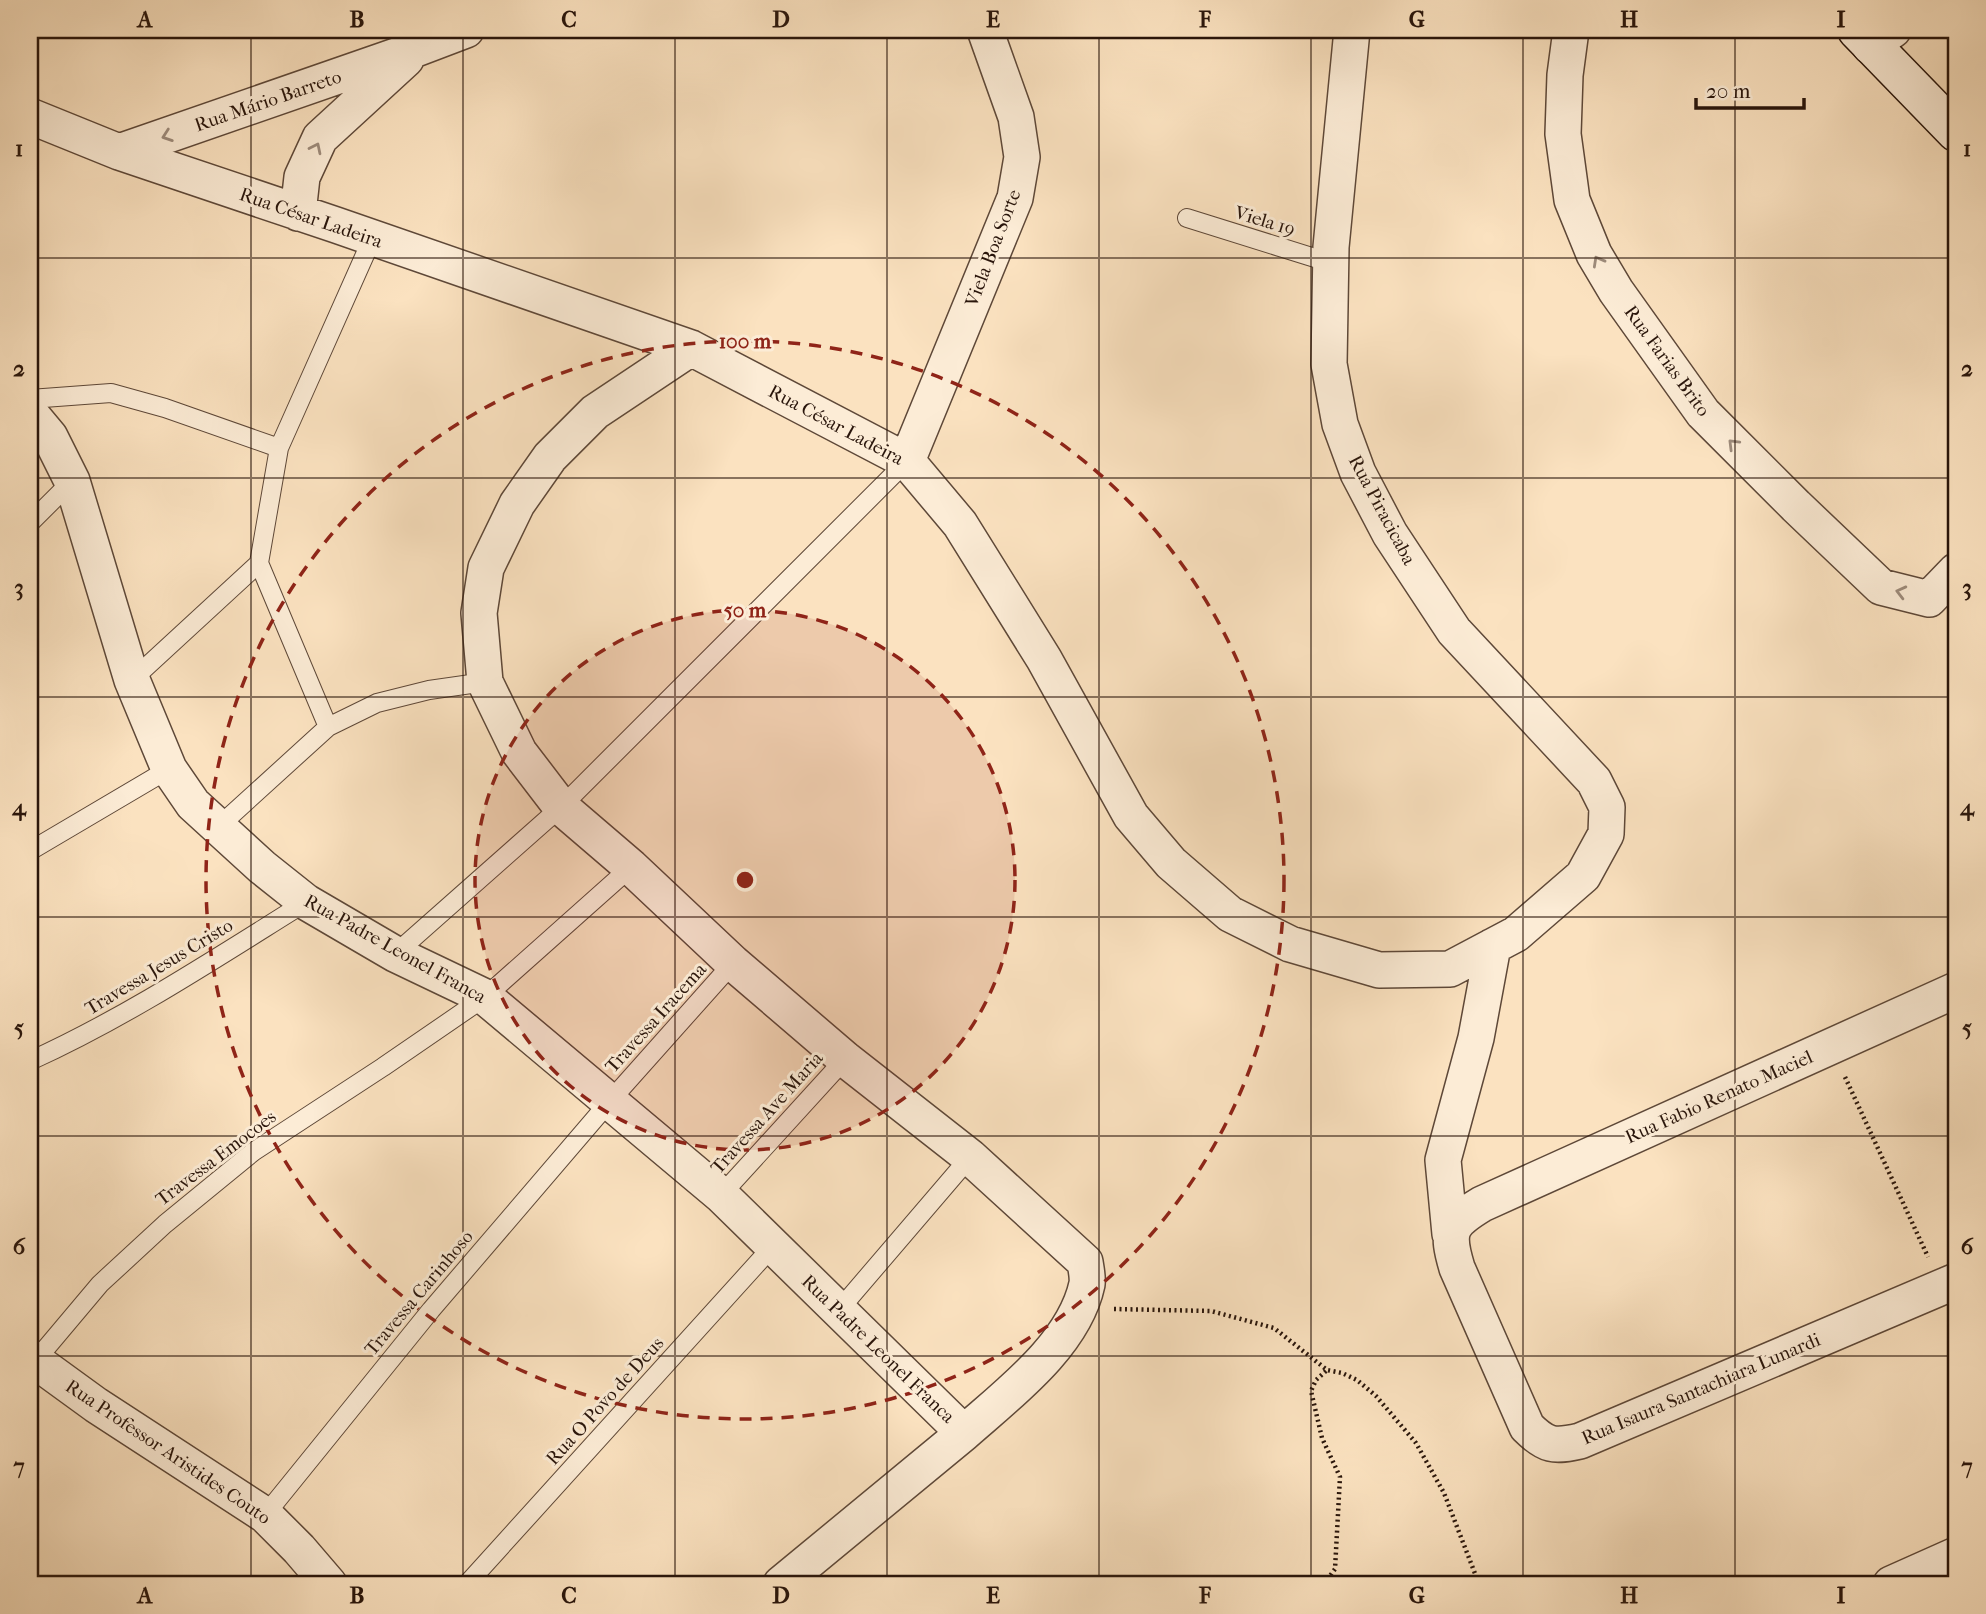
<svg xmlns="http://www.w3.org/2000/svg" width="1986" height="1614" viewBox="0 0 1986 1614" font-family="'IM FELL French Canon',serif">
<rect width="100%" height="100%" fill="#fbe2c0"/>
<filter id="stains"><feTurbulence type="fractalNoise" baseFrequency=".00286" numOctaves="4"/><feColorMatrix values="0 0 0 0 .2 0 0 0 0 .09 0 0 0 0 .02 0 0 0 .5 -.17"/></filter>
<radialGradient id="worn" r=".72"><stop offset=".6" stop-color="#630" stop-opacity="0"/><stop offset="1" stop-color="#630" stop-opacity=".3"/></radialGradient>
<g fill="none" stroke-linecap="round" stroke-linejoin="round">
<defs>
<path id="service" d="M 1187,218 L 1331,263
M 30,399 L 111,393 L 165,408 L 279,448
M 30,523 L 72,481
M 259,563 L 328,727
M 132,680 L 259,563 L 279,448 L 372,239
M 217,828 L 328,727 L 377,703 L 429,690 L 485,682
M 30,851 L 169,769
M 395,954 L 561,807 L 907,461
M 30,1061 C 127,1017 216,958 306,902
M 721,1195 L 845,1059
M 839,1310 L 970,1157
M 31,1366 L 100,1284 L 165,1224 L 253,1152 L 383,1067 L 485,997 L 631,867
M 265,1515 L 431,1310 L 610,1101 L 733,963
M 467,1584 L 773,1246"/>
<path id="minor" d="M 1571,30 L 1565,75 L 1563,134 L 1572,200 L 1594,254 L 1616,291 L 1703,413 L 1796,506 L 1881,587 L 1929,599 L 1956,571
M 1870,46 L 1893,30
M 30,116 L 119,152 L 336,225 L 691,348 L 907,461 L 960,524 L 1044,659 L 1131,816 L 1171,863 L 1230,914 L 1290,944 L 1379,970 L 1450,969 L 1516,934 L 1583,876 L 1606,834 L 1607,807 L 1594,781 L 1454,631 L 1390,534 L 1358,473 L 1340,424 L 1329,364 L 1331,247 L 1352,30
M 119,152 L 416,49 L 466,30
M 298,213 L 302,177 L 320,138 L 406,59
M 30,413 L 50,437 L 72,481 L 132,680 L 169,769 L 193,804 L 262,867 L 306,902 L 395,954 L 485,997 L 721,1195 L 964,1433 C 1008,1394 1074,1345 1087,1284 C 1088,1277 1086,1269 1085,1262 L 970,1157 L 845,1059 L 733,963 L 631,867 L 561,807 L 519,752 L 485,682 L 479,613 L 486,568 L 517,504 L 550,457 L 595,412 L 691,348
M 907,461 L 1015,198 L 1022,157 L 1016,117 L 985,30
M 1956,990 L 1482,1204 C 1449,1224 1446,1231 1457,1268 L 1527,1427 C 1546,1446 1554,1447 1580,1441 L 1956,1281
M 1450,1234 L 1443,1160 L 1476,1038 L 1493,946
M 30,1357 L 96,1405 L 265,1515 L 299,1549 L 329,1584
M 781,1584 L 964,1433
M 1891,1584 L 1956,1555"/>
<path id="secondary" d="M 1857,30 L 1956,132"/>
</defs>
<use href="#service" stroke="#5e4838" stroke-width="20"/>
<use href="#minor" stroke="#5e4838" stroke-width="38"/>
<use href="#secondary" stroke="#29150b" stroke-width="41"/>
<path stroke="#29150b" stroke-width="4.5" stroke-dasharray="2 3.5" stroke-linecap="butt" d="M 1845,1077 L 1928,1257
M 1114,1309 L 1211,1311 L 1274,1328 L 1327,1370 L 1342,1373 L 1357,1380 L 1376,1396 L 1416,1443 L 1444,1493 L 1479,1584
M 1324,1584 L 1335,1569 L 1340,1477 L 1322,1438 L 1311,1391 L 1316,1380 L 1327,1370"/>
<use href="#service" stroke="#fcecd6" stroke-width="18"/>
<use href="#minor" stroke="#fcecd6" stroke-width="35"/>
<use href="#secondary" stroke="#fcecd6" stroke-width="38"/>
</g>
<defs><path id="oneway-chevron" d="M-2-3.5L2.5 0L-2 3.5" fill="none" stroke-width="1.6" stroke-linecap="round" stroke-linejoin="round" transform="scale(1.75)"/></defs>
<g stroke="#9d8b7b">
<use href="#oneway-chevron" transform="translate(167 136) rotate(161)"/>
<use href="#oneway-chevron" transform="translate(316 148) rotate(-64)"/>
<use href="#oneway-chevron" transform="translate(1598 261) rotate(-119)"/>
<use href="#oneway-chevron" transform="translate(1733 444) rotate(-135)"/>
<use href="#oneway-chevron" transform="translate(1901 592) rotate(-166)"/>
</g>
<path fill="none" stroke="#29150b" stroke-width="2" stroke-opacity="0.55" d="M 251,30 L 251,1584M 463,30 L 463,1584M 675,30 L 675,1584M 887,30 L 887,1584M 1099,30 L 1099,1584M 1311,30 L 1311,1584M 1523,30 L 1523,1584M 1735,30 L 1735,1584M 30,258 L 1956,258M 30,478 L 1956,478M 30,697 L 1956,697M 30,917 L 1956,917M 30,1136 L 1956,1136M 30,1356 L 1956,1356"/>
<circle cx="745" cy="880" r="270" fill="#8f2418" fill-opacity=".12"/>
<g fill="none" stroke="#8f2418" stroke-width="3.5" stroke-dasharray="12 9">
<circle cx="745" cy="880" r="270"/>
<circle cx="745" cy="880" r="539"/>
</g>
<g text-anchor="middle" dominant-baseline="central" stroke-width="6" stroke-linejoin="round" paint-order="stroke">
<g font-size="19" fill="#29150b" stroke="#fcecd6">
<text transform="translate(268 101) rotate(-19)">Rua Mário Barreto</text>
<text transform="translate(311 218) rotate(19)">Rua César Ladeira</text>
<text transform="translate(1265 221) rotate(17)">Viela 19</text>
<text transform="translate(993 248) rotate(-69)">Viela Boa Sorte</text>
<text transform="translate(1667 361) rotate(54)">Rua Farias Brito</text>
<text transform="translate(836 425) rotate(28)">Rua César Ladeira</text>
<text transform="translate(1382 510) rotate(62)">Rua Piracicaba</text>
<text transform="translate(395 949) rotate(29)">Rua Padre Leonel Franca</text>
<text transform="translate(159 967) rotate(-31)">Travessa Jesus Cristo</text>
<text transform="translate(656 1018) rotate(-48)">Travessa Iracema</text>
<text transform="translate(1719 1097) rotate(-24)">Rua Fabio Renato Maciel</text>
<text transform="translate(767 1113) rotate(-48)">Travessa Ave Maria</text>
<text transform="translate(216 1158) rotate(-37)">Travessa Emocoes</text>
<text transform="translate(419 1293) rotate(-50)">Travessa Carinhoso</text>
<text transform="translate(878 1349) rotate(44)">Rua Padre Leonel Franca</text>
<text transform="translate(1701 1389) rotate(-23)">Rua Isaura Santachiara Lunardi</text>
<text transform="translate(605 1401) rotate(-48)">Rua O Povo de Deus</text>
<text transform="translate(168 1452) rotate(34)">Rua Professor Aristides Couto</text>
</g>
</g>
<circle cx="745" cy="880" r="10" fill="#8f2418" stroke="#fcecd6" stroke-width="3.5"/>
<g font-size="21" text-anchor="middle" font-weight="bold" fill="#8f2418" stroke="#fcecd6" stroke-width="6" stroke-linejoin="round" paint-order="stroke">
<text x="745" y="348">100 m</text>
<text x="745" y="617">50 m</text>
</g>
<rect width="1986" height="1614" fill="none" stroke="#fbe2c0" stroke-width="77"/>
<path d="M1696 98v10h108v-10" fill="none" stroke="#29150b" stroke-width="3.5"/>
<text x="1706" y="98" font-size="21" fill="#29150b" stroke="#fcecd6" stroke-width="5" paint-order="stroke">20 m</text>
<rect x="38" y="38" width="1910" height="1538" fill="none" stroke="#29150b" stroke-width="2.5"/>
<g font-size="23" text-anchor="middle" font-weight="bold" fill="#29150b">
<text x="145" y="27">A</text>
<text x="357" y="27">B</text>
<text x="569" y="27">C</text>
<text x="781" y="27">D</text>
<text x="993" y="27">E</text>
<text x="1205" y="27">F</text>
<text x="1417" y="27">G</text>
<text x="1629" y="27">H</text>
<text x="1841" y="27">I</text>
<text x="19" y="156">1</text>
<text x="1967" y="156">1</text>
<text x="19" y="376">2</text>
<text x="1967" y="376">2</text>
<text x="19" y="595">3</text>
<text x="1967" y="595">3</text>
<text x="19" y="815">4</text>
<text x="1967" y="815">4</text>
<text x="19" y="1035">5</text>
<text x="1967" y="1035">5</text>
<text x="19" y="1254">6</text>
<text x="1967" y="1254">6</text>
<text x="19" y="1474">7</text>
<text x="1967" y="1474">7</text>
<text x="145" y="1603">A</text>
<text x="357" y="1603">B</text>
<text x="569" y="1603">C</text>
<text x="781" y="1603">D</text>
<text x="993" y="1603">E</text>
<text x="1205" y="1603">F</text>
<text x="1417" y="1603">G</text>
<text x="1629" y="1603">H</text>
<text x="1841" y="1603">I</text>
</g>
<rect width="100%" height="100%" filter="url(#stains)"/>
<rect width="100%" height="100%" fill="url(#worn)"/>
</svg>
